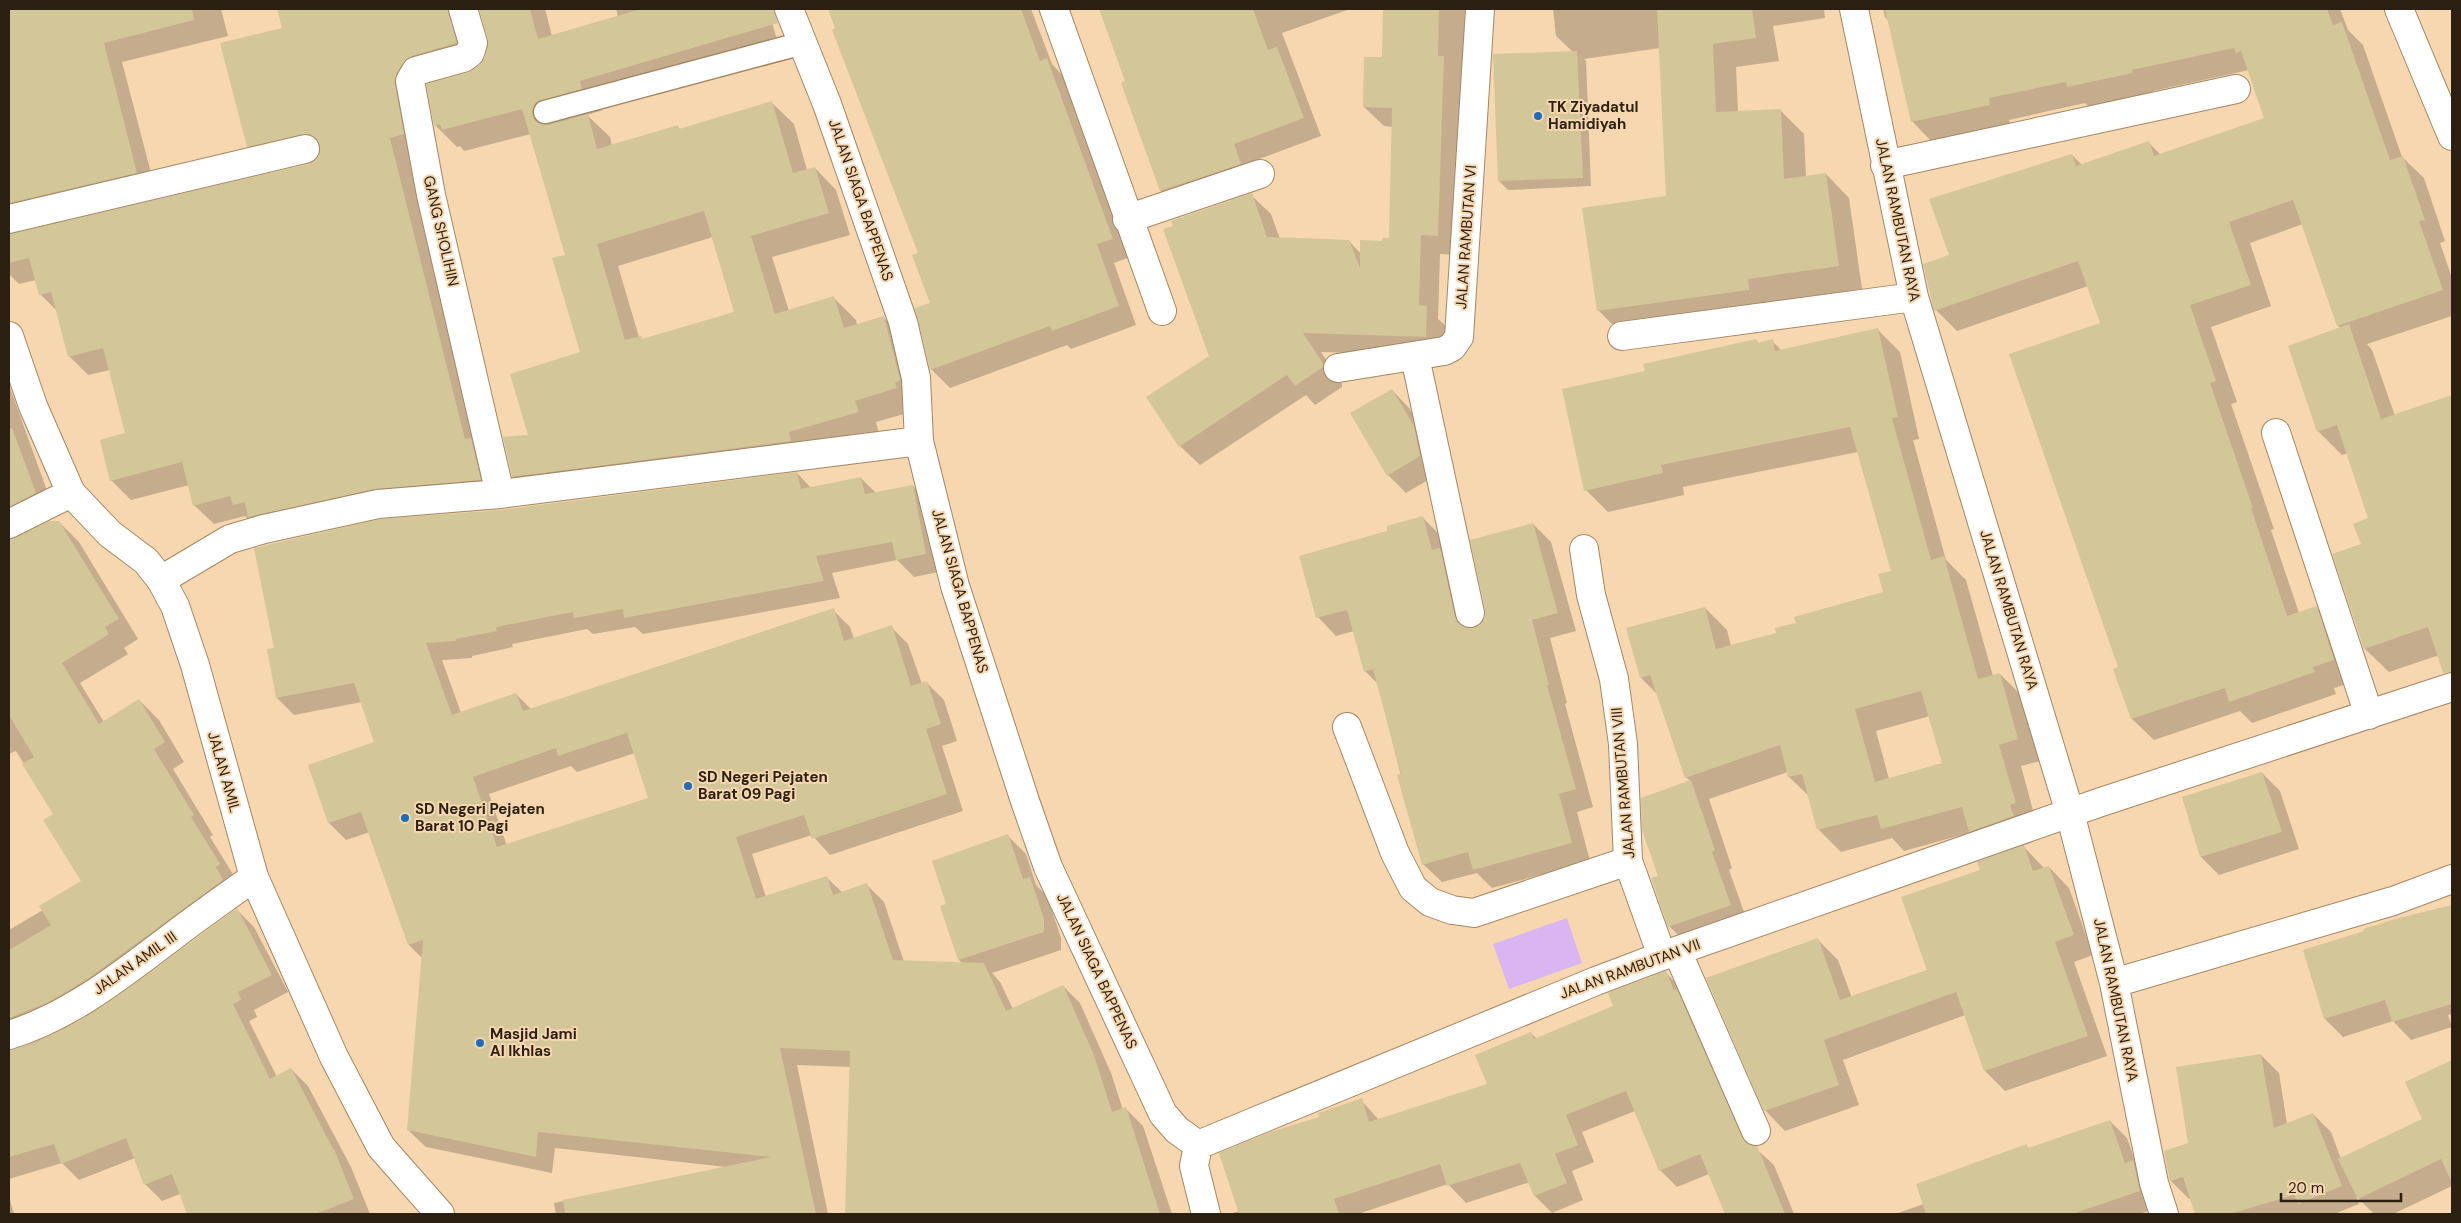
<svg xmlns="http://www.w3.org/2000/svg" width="2461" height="1223" viewBox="0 0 2461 1223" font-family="'DM Sans',sans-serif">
<rect width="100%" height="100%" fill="#f6d7af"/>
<path fill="#dbb5f1" d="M 1567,918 L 1582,963 L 1509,989 L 1493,944 Z"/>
<path fill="#0003" fill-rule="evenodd" d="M 16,9 L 221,9 L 228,36 L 122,62 L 156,192 L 18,227 L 12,236 L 309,165 L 316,162 L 320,155 L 268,166 L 248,146 L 284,29 L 278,9 L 466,9 L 475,62 L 422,82 L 423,154 L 409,158 L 482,451 L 499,499 L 253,524 L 245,516 L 214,524 L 194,505 L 189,485 L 131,500 L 111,480 L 127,434 L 110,370 L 88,375 L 69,356 L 58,312 L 40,294 L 36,280 L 19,284 L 9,274 L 9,104 L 14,103 L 36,85 Z
M 481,9 L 545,9 L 552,36 L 618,17 L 616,9 L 768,9 L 780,50 L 601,102 L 603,110 L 587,115 L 610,137 L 612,146 L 677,126 L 681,130 L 772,103 L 794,124 L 807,170 L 815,168 L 836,190 L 850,235 L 772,257 L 789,311 L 834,298 L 856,320 L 857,325 L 884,318 L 906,339 L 918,410 L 876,422 L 879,434 L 535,498 L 513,476 L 530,436 L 581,353 L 566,255 L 531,134 L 464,151 L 460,146 L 457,147 L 435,125 L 468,74 L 480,67 L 486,58 L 489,39 ZM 713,237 L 735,312 L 643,340 L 639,337 L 618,266 Z
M 829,9 L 1031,9 L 1052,64 L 1065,78 L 1130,257 L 1114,263 L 1136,325 L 1071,349 L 1067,345 L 950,388 L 931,369 L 932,304 L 920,254 Z
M 1100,9 L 1350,9 L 1282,33 L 1321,136 L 1251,162 L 1258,182 L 1179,209 L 1161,191 L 1123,84 L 1127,82 Z
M 1404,9 L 1465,9 L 1457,255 L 1440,254 L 1438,319 L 1446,326 L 1445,356 L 1321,352 L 1342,384 L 1342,387 L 1315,405 L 1306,395 L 1200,465 L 1180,446 L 1211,356 L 1251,195 L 1271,214 L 1280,239 L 1349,241 L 1361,254 L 1390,239 L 1393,127 L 1384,126 L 1364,107 L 1395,59 L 1403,52 Z
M 1553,9 L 1824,9 L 1825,18 L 1773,26 L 1779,61 L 1736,67 L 1738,112 L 1780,110 L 1804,134 L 1806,177 L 1826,174 L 1849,198 L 1862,289 L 1771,302 L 1772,313 L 1622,334 L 1598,310 L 1667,197 L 1660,48 L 1584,59 L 1586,61 L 1591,186 L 1508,190 L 1499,181 L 1573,52 L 1556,36 Z
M 1883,9 L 2340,9 L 2348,30 L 2363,45 L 2402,157 L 2424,178 L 2445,241 L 2440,243 L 2452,278 L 2452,316 L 2367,344 L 2372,350 L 2395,416 L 2452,396 L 2452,660 L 2445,653 L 2389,672 L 2365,649 L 2334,555 L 2362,545 L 2370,519 L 2348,453 L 2342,455 L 2318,431 L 2341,328 L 2338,326 L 2303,224 L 2250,243 L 2271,306 L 2211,327 L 2237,402 L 2231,404 L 2274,529 L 2271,530 L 2299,613 L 2316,607 L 2338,629 L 2355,681 L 2334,688 L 2336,694 L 2252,723 L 2240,711 L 2154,740 L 2132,719 L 2115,670 L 2119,668 L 2102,324 L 2088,286 L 1957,331 L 1936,310 L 1951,256 L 2072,155 L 2082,165 L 2148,142 L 2161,155 L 2266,119 L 2249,70 L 2153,91 L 2153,94 L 2090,108 L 2085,103 L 2009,120 L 2011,126 L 1933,143 L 1912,121 L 1890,22 L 1885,17 Z
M 1878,330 L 1900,352 L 1919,439 L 1913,440 L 1946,560 L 1966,580 L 1993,676 L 2000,674 L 2022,696 L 2040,761 L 2021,766 L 2037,825 L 1992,853 L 1972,832 L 1904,851 L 1892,838 L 1841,852 L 1819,830 L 1809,796 L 1789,777 L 1788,772 L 1709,799 L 1732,868 L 1729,870 L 1748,923 L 1687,944 L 1669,926 L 1660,876 L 1691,782 L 1686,777 L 1658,695 L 1641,678 L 1705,608 L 1727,630 L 1731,646 L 1778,634 L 1884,593 L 1892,572 L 1858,452 L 1683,487 L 1684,495 L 1608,512 L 1586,490 L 1646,372 L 1756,340 L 1759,344 L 1772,341 L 1782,351 ZM 1930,716 L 1943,764 L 1889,779 L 1876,731 Z
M 9,385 L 55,513 L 16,535 L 15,538 L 59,522 L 79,542 L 138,639 L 124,648 L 128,654 L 80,683 L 104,722 L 139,700 L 159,720 L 184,762 L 173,769 L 213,835 L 210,837 L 239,884 L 16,1045 L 14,1050 L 9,1045 L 9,930 L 43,910 L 82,881 L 55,814 L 16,751 L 9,754 Z
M 1392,390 L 1409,408 L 1431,445 L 1438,474 L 1406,493 L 1388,475 Z
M 797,473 L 811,488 L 861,478 L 876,493 L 913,486 L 930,503 L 943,571 L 914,577 L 897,560 L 832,573 L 840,598 L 643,634 L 635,627 L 593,634 L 587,629 L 512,644 L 513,647 L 472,656 L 472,658 L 442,660 L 461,713 L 516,694 L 531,709 L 833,610 L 850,627 L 854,639 L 891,627 L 908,644 L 922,684 L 927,683 L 944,700 L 957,741 L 942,746 L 963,811 L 830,855 L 812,835 L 752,854 L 766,897 L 826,877 L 843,893 L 867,885 L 884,902 L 904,962 L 963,964 L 959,960 L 942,906 L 948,905 L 1008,836 L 1026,854 L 1036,885 L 1047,896 L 1061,938 L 1061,950 L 992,973 L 1000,982 L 1013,1009 L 1063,986 L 1080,1003 L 1111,1073 L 1123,1110 L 1126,1109 L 1143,1126 L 1172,1214 L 846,1214 L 851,1067 L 797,1065 L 828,1214 L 556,1214 L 554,1203 L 726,1167 L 555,1148 L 552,1173 L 426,1147 L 408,1130 L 423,959 L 409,945 L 370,832 L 346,840 L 329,823 L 309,765 L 375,743 L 362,702 L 294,715 L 277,698 L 275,649 L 501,511 ZM 635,753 L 650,798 L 507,846 L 489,794 L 571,766 L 577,772 Z
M 1422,517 L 1441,536 L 1458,568 L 1471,629 L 1482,625 L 1533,524 L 1551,542 L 1576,631 L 1550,638 L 1567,703 L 1565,704 L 1593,807 L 1577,812 L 1590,861 L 1492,888 L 1477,873 L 1442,882 L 1423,864 L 1378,684 L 1365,671 L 1354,631 L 1336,636 L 1318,617 L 1388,532 Z
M 2262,773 L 2280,791 L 2299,849 L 2219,875 L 2201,857 L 2183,798 Z
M 2024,847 L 2045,869 L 2049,867 L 2069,888 L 2093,955 L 2074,962 L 2107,1056 L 2005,1091 L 1985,1071 L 1965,1015 L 1843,1060 L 1859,1105 L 1785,1131 L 1765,1110 L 1818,940 L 1838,960 L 1852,998 L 1928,970 L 1981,870 Z
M 2452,906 L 2452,1014 L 2448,1015 L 2452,1027 L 2411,1040 L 2393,1021 L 2343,1037 L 2325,1019 L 2304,950 L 2365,932 L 2395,920 Z
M 237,910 L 254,927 L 288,992 L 254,1010 L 257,1017 L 249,1021 L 277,1077 L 291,1069 L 308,1086 L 351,1167 L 370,1214 L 188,1214 L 180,1194 L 162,1201 L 145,1184 L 135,1158 L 79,1180 L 62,1163 L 9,1179 L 9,1051 L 62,1032 L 127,991 Z
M 1666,973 L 1683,990 L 1693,1007 L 1754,1147 L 1774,1165 L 1794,1214 L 1726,1214 L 1709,1174 L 1677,1187 L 1660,1170 L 1635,1111 L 1582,1132 L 1594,1162 L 1572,1171 L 1583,1200 L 1552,1213 L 1535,1196 L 1530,1182 L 1466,1203 L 1448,1184 L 1358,1214 L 1230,1214 L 1239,1211 L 1320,1117 L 1361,1100 L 1379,1120 L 1489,1085 L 1531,1033 L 1537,1039 L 1615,1007 Z
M 2261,1055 L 2279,1073 L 2287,1124 L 2313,1114 L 2331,1132 L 2341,1159 L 2424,1119 L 2407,1082 L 2452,1061 L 2452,1186 L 2393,1214 L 2374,1214 L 2356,1196 L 2359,1204 L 2334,1214 L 2196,1214 L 2191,1198 L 2189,1199 L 2171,1181 L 2189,1144 Z
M 2110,1121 L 2127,1138 L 2136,1164 L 2150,1178 L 2157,1208 L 2139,1214 L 1895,1214 L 1924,1204 L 2026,1146 L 2030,1149 Z
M 9,1196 L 14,1214 L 9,1214 Z"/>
<path fill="#d3c698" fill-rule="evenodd" d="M 9,9 L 192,9 L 194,20 L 104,43 L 137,173 L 9,203 Z
M 277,9 L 448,9 L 457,43 L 412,56 L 403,63 L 397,73 L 395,84 L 404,134 L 390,138 L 465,439 L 471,438 L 481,480 L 375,489 L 248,517 L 245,502 L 233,505 L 230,496 L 193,506 L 182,462 L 110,481 L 100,440 L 125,433 L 103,348 L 68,357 L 51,292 L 39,295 L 29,258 L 9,263 L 9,234 L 309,164 L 315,161 L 320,153 L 320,145 L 316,138 L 309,134 L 247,147 L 220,43 L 282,28 Z
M 479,9 L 530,9 L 538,39 L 641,9 L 774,9 L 778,23 L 580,81 L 582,89 L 536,102 L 533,108 L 533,116 L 536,122 L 548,125 L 588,114 L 597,149 L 678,125 L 679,129 L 772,101 L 793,173 L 815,167 L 829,213 L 751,236 L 775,314 L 834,296 L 844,328 L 884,316 L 900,380 L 895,383 L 897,388 L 855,401 L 859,412 L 789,432 L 791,441 L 512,477 L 503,437 L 528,435 L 510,374 L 580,352 L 552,258 L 565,255 L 522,109 L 442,130 L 440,124 L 434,126 L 426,84 L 467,73 L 479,66 L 485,57 L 488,39 ZM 704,211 L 734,312 L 642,339 L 641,336 L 625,340 L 597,244 Z
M 828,9 L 1021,9 L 1040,61 L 1047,58 L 1113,239 L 1097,244 L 1119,306 L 1052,331 L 1050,326 L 930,370 L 915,308 L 930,303 L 912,255 L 918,253 L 832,30 L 835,28 Z
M 1099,9 L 1253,9 L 1268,50 L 1277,47 L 1304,118 L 1234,144 L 1241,164 L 1160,191 L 1121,83 L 1125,81 Z
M 1383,9 L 1439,9 L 1438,56 L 1444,56 L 1438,236 L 1421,235 L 1419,305 L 1427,306 L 1426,337 L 1303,333 L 1323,363 L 1323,367 L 1295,386 L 1287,375 L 1179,447 L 1146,397 L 1209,356 L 1163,229 L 1173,226 L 1171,221 L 1252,193 L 1267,237 L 1349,240 L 1360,268 L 1360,240 L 1382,241 L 1382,238 L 1389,238 L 1392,108 L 1363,107 L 1364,57 L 1382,57 Z
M 1657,9 L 1752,9 L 1756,38 L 1713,44 L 1716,112 L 1781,109 L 1784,179 L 1826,173 L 1839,266 L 1748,279 L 1749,290 L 1597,311 L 1582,208 L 1666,196 Z
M 1885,9 L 2327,9 L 2333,25 L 2342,22 L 2390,160 L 2403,156 L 2425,220 L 2419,221 L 2443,290 L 2337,326 L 2293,200 L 2229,222 L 2251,285 L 2190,305 L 2216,381 L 2210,383 L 2253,508 L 2251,508 L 2287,616 L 2317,606 L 2334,660 L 2313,667 L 2315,672 L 2229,702 L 2225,688 L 2131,719 L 2113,669 L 2118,667 L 2009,354 L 2100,323 L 2078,261 L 1934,311 L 1923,264 L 1949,255 L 1929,199 L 2072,154 L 2076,166 L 2149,141 L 2154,156 L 2264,118 L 2241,51 L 2236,53 L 2234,48 L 2132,70 L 2133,73 L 2067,87 L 2066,82 L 1989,98 L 1990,105 L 1911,122 Z
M 1577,51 L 1583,178 L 1498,181 L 1493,54 Z
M 2349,324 L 2381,419 L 2452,395 L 2452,672 L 2443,673 L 2428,627 L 2364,649 L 2332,554 L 2361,544 L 2353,524 L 2368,518 L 2337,425 L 2317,432 L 2288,346 Z
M 1878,328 L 1898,417 L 1892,418 L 1931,560 L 1944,556 L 1978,679 L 2000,673 L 2018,739 L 1999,745 L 2016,803 L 2010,805 L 2014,816 L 1969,832 L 1962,807 L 1881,829 L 1877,815 L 1817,830 L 1802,774 L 1788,777 L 1780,745 L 1685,778 L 1650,675 L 1640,678 L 1626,628 L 1705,607 L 1716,649 L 1776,633 L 1775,628 L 1796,623 L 1794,617 L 1883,592 L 1878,574 L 1891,571 L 1850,427 L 1661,465 L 1663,473 L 1584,491 L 1562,389 L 1645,371 L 1643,364 L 1756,339 L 1757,343 L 1773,339 L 1775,351 ZM 1921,691 L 1942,763 L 1875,782 L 1855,709 Z
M 1392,389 L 1414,426 L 1420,456 L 1387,476 L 1350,413 Z
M 9,428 L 12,428 L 36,493 L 9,507 Z
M 797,472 L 801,489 L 861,477 L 865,494 L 913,485 L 926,554 L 896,560 L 892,542 L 816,556 L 824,581 L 624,618 L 623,609 L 574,618 L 573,612 L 496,627 L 497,631 L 456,639 L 456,641 L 426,643 L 452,715 L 516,693 L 523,711 L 834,608 L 844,641 L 892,625 L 911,686 L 927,681 L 941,724 L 926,729 L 947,794 L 812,839 L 804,815 L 736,837 L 756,899 L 827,876 L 833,895 L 867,883 L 893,960 L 984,963 L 1006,1011 L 1063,985 L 1094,1055 L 1112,1112 L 1126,1107 L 1160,1214 L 845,1214 L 850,1051 L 780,1048 L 816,1214 L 565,1214 L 563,1200 L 771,1157 L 538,1132 L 536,1157 L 407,1130 L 423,940 L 408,945 L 361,812 L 328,823 L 308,765 L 374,742 L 354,683 L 276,698 L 267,649 L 274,648 L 254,548 L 380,519 L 501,510 ZM 627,733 L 648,798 L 497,847 L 473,777 L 556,748 L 558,756 Z
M 1423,516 L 1432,550 L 1440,548 L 1455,617 L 1459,624 L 1466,628 L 1474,628 L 1480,625 L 1485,617 L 1485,610 L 1470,540 L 1533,523 L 1558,613 L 1532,620 L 1549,685 L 1547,685 L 1576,789 L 1559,794 L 1572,843 L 1473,870 L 1468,852 L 1422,865 L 1397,775 L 1401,774 L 1373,669 L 1364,672 L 1347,610 L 1316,618 L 1299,556 L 1387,531 L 1387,526 Z
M 50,521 L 59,521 L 119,619 L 105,627 L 109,634 L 62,663 L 99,724 L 139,699 L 165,742 L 154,749 L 194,815 L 191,817 L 220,864 L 216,867 L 223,880 L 89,978 L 47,1003 L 9,1018 L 9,950 L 51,925 L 39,906 L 81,881 L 43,820 L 53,814 L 22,764 L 34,757 L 9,715 L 9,540 Z
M 2262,772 L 2282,832 L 2200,857 L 2182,797 Z
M 1691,780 L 1715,850 L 1712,852 L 1731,905 L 1668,927 L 1651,878 L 1658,876 L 1642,830 L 1641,798 Z
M 1008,834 L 1023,879 L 1030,877 L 1044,919 L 1044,932 L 958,960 L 940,906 L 946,904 L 932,861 Z
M 2024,845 L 2033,871 L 2049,866 L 2074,935 L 2055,942 L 2088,1036 L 1984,1071 L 1956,992 L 1824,1040 L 1839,1085 L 1764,1111 L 1706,978 L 1818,938 L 1840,1000 L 1927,970 L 1901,897 L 1980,870 L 1977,862 Z
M 2452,905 L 2452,1004 L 2392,1022 L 2385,1000 L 2324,1019 L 2303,950 L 2364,931 L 2363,929 L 2395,919 Z
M 237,908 L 272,975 L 238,992 L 241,1000 L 233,1004 L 270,1079 L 291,1068 L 333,1149 L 334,1149 L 354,1199 L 315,1214 L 187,1214 L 172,1174 L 144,1185 L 126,1138 L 61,1164 L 54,1144 L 9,1157 L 9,1050 L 39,1041 L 84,1018 L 126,990 Z
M 1666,971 L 1674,990 L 1677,989 L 1742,1137 L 1747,1144 L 1757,1146 L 1785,1214 L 1725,1214 L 1700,1154 L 1659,1171 L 1626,1091 L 1566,1115 L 1578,1145 L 1555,1154 L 1567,1183 L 1534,1196 L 1520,1163 L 1447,1186 L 1440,1164 L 1334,1199 L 1339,1214 L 1239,1214 L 1219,1153 L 1268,1133 L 1319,1117 L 1318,1113 L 1362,1098 L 1369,1122 L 1487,1084 L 1475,1055 L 1531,1032 L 1534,1039 L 1613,1006 L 1608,993 Z
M 2261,1054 L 2274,1128 L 2313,1113 L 2342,1186 L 2298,1204 L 2294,1195 L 2230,1214 L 2195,1214 L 2183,1177 L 2170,1181 L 2164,1151 L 2188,1143 L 2176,1067 Z
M 2452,1060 L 2452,1183 L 2441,1159 L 2358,1199 L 2338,1159 L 2422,1119 L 2405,1082 Z
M 2110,1120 L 2125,1163 L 2133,1160 L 2140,1191 L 2072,1214 L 1926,1214 L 1916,1184 L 2027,1144 L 2028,1148 Z"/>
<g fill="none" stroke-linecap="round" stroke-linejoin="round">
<defs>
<path id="service" d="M 545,112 L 803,43"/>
<path id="minor" d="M 463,9 L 473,43 L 470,53 L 463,58 L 416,71 L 410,81 L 431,195 L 500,494
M 789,9 L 827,104 L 903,322 L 916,378 L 919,441 L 955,586 L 1025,801 L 1048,867 L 1163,1114 L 1177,1130 L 1198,1145
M 1054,9 L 1162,311
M 1854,9 L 1914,297 L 2070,813 L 2114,983 L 2154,1183 L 2164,1214
M 2399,9 L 2452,136
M 1885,165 L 2236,89
M 9,219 L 305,149
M 1127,219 L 1260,174
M 1622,336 L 1914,297
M 1415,357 L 1470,613
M 1338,368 L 1444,351 L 1452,347 L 1459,337 L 1480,9
M 2276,433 L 2369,715
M 9,524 L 71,493
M 1584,549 L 1591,595 L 1614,679 L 1623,744 L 1628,861 L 1662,956
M 161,580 L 230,539 L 264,529 L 378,504 L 500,494 L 919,441
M 1347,727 L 1395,853 L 1413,888 L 1430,902 L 1452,910 L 1474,913 L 1628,861
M 1677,951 L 1756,1131
M 2114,983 L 2393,901 L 2452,879
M 9,1035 C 72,1016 125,972 177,933 C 202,914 228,896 254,877
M 1198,1145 L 1596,981 L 1662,956 L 2101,802 L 2452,687
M 1198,1145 L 1194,1166 L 1206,1214"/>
<path id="tertiary" d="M 9,336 L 33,406 L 71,493 L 110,534 L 146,561 L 161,580 L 175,606 L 195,665 L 254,877 L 334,1057 L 381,1147 L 440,1214"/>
</defs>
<use href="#service" stroke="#a48762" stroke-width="25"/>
<use href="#minor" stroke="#a48762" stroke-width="30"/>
<use href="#tertiary" stroke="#a48762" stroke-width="30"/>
<use href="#service" stroke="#fff" stroke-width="22"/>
<use href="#minor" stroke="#fff" stroke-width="28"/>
<use href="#tertiary" stroke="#fff" stroke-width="28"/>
</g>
<g fill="#206cbc" stroke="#f6d7af" stroke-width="2">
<circle cx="1538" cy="116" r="5"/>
<circle cx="688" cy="786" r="5"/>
<circle cx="405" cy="818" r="5"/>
<circle cx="480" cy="1043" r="5"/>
</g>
<g text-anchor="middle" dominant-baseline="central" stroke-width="4" stroke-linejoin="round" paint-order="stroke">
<g font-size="15" font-weight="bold" fill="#2a1f10" stroke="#f6d7af" text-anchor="start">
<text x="1548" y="107">TK Ziyadatul<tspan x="1548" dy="17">Hamidiyah</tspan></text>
<text x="698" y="777">SD Negeri Pejaten<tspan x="698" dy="17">Barat 09 Pagi</tspan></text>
<text x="415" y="809">SD Negeri Pejaten<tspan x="415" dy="17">Barat 10 Pagi</tspan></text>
<text x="490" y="1034">Masjid Jami<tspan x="490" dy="17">Al Ikhlas</tspan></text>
</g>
<g font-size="15" fill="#2a1f10" stroke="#f6d7af">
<text transform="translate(861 200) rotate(71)">JALAN SIAGA BAPPENAS</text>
<text transform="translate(1898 220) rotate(78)">JALAN RAMBUTAN RAYA</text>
<text transform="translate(441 231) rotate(77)">GANG SHOLIHIN</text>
<text transform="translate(1466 237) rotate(-86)">JALAN RAMBUTAN VI</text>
<text transform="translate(960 591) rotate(74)">JALAN SIAGA BAPPENAS</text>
<text transform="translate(2009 610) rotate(73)">JALAN RAMBUTAN RAYA</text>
<text transform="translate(224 772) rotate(74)">JALAN AMIL</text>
<text transform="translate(1623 783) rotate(-95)">JALAN RAMBUTAN VIII</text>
<text transform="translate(135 963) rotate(-35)">JALAN AMIL III</text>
<text transform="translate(1630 969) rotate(-20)">JALAN RAMBUTAN VII</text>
<text transform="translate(1097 971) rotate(65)">JALAN SIAGA BAPPENAS</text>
<text transform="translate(2116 1000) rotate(78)">JALAN RAMBUTAN RAYA</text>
</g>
</g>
<rect width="2461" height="1223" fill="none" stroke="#2a1f10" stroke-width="20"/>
<path d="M2281 1193v8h120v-8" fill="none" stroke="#2a1f10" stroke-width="2.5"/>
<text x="2288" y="1193" font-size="15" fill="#2a1f10" stroke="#f6d7af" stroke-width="4" paint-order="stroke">20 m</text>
</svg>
